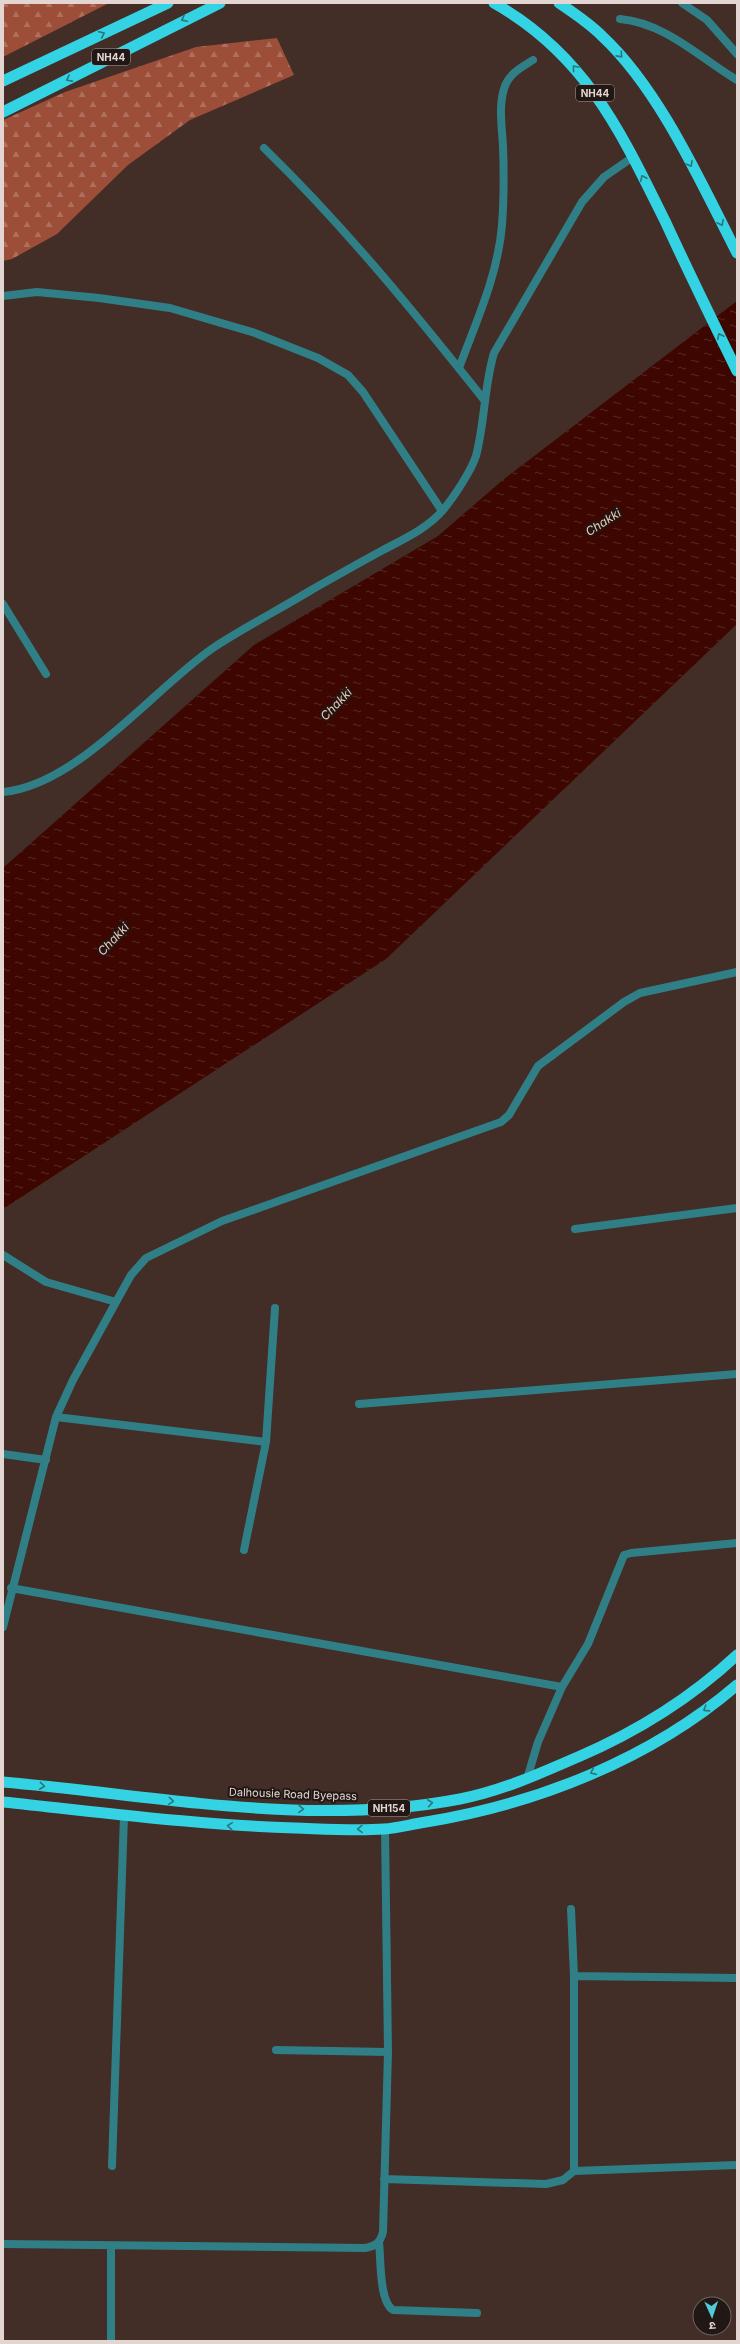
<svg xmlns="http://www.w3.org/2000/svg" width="740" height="2344" viewBox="0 0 740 2344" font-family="Inter,'Noto Sans Devanagari',sans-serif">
<defs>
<pattern id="forest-firs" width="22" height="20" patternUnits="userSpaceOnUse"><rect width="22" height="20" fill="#9c4e38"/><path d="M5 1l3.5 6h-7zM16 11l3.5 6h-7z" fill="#ae6f5d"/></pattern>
<pattern id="water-ripples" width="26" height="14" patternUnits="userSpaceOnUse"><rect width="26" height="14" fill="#3e0600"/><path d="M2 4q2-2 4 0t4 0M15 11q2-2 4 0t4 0" fill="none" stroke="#5a2924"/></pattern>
</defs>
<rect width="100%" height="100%" fill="#422d27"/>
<path fill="url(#forest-firs)" d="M 3,3 L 109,3 L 3,57 Z
M 277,38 L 294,75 L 190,120 L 128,165 L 57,234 L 12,259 L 3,261 L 3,120 L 65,92 L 196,47 Z"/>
<path fill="url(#water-ripples)" d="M 737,301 L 737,624 L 386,959 L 3,1209 L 3,868 L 254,645 L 438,536 L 504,479 Z"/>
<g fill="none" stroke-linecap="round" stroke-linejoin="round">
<path stroke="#307f87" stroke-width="8" d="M 620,19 C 665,23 699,57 737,80
M 264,148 C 345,227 415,313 485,401
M 3,296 L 37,292 L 99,298 L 170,308 L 255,333 L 318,358 L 348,375 L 363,392 L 442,511
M 459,368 C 476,322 498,275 502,225 C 504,199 504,173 503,146 C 502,127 498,104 505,86 C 510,73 522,67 533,60
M 3,604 L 46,674
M 276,2050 L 388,2052
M 379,2242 C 381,2259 379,2301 393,2310 L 477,2313"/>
<path stroke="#307f87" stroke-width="8" d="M 682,3 L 707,20 L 737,54
M 3,792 C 78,785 152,690 213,648 C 245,627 280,609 313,589 C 336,576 359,563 383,550 C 404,539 428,528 443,510 C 454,497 471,471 476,456 C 485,422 484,386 494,353 L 582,202 L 604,177 L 633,157
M 575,1229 L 737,1208
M 3,1255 L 46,1282 L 116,1302
M 359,1404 L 737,1374
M 56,1417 L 266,1442 L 275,1308
M 3,1454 L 46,1460
M 244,1550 L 266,1442
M 11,1588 L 562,1687
M 3,1627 L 56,1417 L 73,1380 L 116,1302 L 131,1275 L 146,1258 L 222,1221 L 501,1122 L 509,1115 L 538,1066 L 624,1002 L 640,993 L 737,972
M 527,1779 L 538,1742 L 562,1687 L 588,1644 L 624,1555 L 631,1553 L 737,1543
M 571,1909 L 574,1976 L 574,2171
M 574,1976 L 737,1978
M 112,2166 L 124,1816
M 384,2179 L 546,2184 L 563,2180 L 574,2171 L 737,2165
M 3,2244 L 365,2248 C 376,2246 380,2243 383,2232 L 388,2052 L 385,1829
M 111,2246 L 111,2341"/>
<path stroke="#33d3e3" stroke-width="11" d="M 494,3 C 586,55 621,132 666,223 C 689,273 713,322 737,371
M 559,3 C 574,13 589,23 602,36 C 660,90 701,183 737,253
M 3,81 L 168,3
M 3,112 L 220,3
M 3,1782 C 154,1795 309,1828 460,1799 C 501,1791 539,1774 578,1757 C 636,1732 691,1698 737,1655
M 3,1802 C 100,1812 197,1825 295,1828 C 325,1829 355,1831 384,1829 C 398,1828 412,1824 426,1822 C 537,1804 651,1759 737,1685"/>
</g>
<defs><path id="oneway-chevron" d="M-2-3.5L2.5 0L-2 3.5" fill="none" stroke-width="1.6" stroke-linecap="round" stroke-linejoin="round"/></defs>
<g stroke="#2a767c">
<use href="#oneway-chevron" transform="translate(184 19) rotate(154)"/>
<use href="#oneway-chevron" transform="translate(102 34) rotate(-25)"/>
<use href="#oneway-chevron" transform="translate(620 55) rotate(48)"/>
<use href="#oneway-chevron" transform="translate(575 68) rotate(-130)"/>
<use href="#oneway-chevron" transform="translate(69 79) rotate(152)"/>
<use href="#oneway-chevron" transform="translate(690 164) rotate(61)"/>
<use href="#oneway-chevron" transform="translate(643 178) rotate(-116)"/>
<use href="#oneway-chevron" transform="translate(721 223) rotate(63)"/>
<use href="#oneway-chevron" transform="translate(720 336) rotate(-116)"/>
<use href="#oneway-chevron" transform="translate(706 1709) rotate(147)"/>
<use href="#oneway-chevron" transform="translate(593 1772) rotate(156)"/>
<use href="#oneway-chevron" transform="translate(42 1786) rotate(6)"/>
<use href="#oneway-chevron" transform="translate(171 1801) rotate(5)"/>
<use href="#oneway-chevron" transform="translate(430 1803) rotate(-8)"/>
<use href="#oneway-chevron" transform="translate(301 1809) rotate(2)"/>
<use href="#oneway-chevron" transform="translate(230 1826) rotate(-175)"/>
<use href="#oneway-chevron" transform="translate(360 1829) rotate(179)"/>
</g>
<g text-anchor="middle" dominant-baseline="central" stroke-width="4" stroke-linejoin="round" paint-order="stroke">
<g fill="#211815" stroke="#a99c99" stroke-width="1">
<rect x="92" y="49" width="38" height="16" rx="3"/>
<rect x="576" y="85" width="38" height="16" rx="3"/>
<rect x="368" y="1800" width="42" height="16" rx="3"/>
</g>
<g font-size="10" font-weight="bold" fill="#e3d5d1">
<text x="111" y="57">NH44</text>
<text x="595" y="93">NH44</text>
<text x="389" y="1808">NH154</text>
</g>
<g font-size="11" fill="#e3d5d1" stroke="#211815">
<text transform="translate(293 1794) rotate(2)">Dalhousie Road Byepass</text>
</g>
<g font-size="12" font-style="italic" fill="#f5c7b9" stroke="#211815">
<text transform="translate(603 522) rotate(-33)">Chakki</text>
<text transform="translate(336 704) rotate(-46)">Chakki</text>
<text transform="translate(113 939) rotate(-47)">Chakki</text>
</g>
</g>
<rect width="740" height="2344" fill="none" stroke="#e3d5d1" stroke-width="8"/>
<g transform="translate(712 2316) rotate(177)"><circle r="19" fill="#211815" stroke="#6f6460"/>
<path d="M0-3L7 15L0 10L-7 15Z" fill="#52cbd9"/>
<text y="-6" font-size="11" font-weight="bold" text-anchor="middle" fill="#e3d5d1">उ</text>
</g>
</svg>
